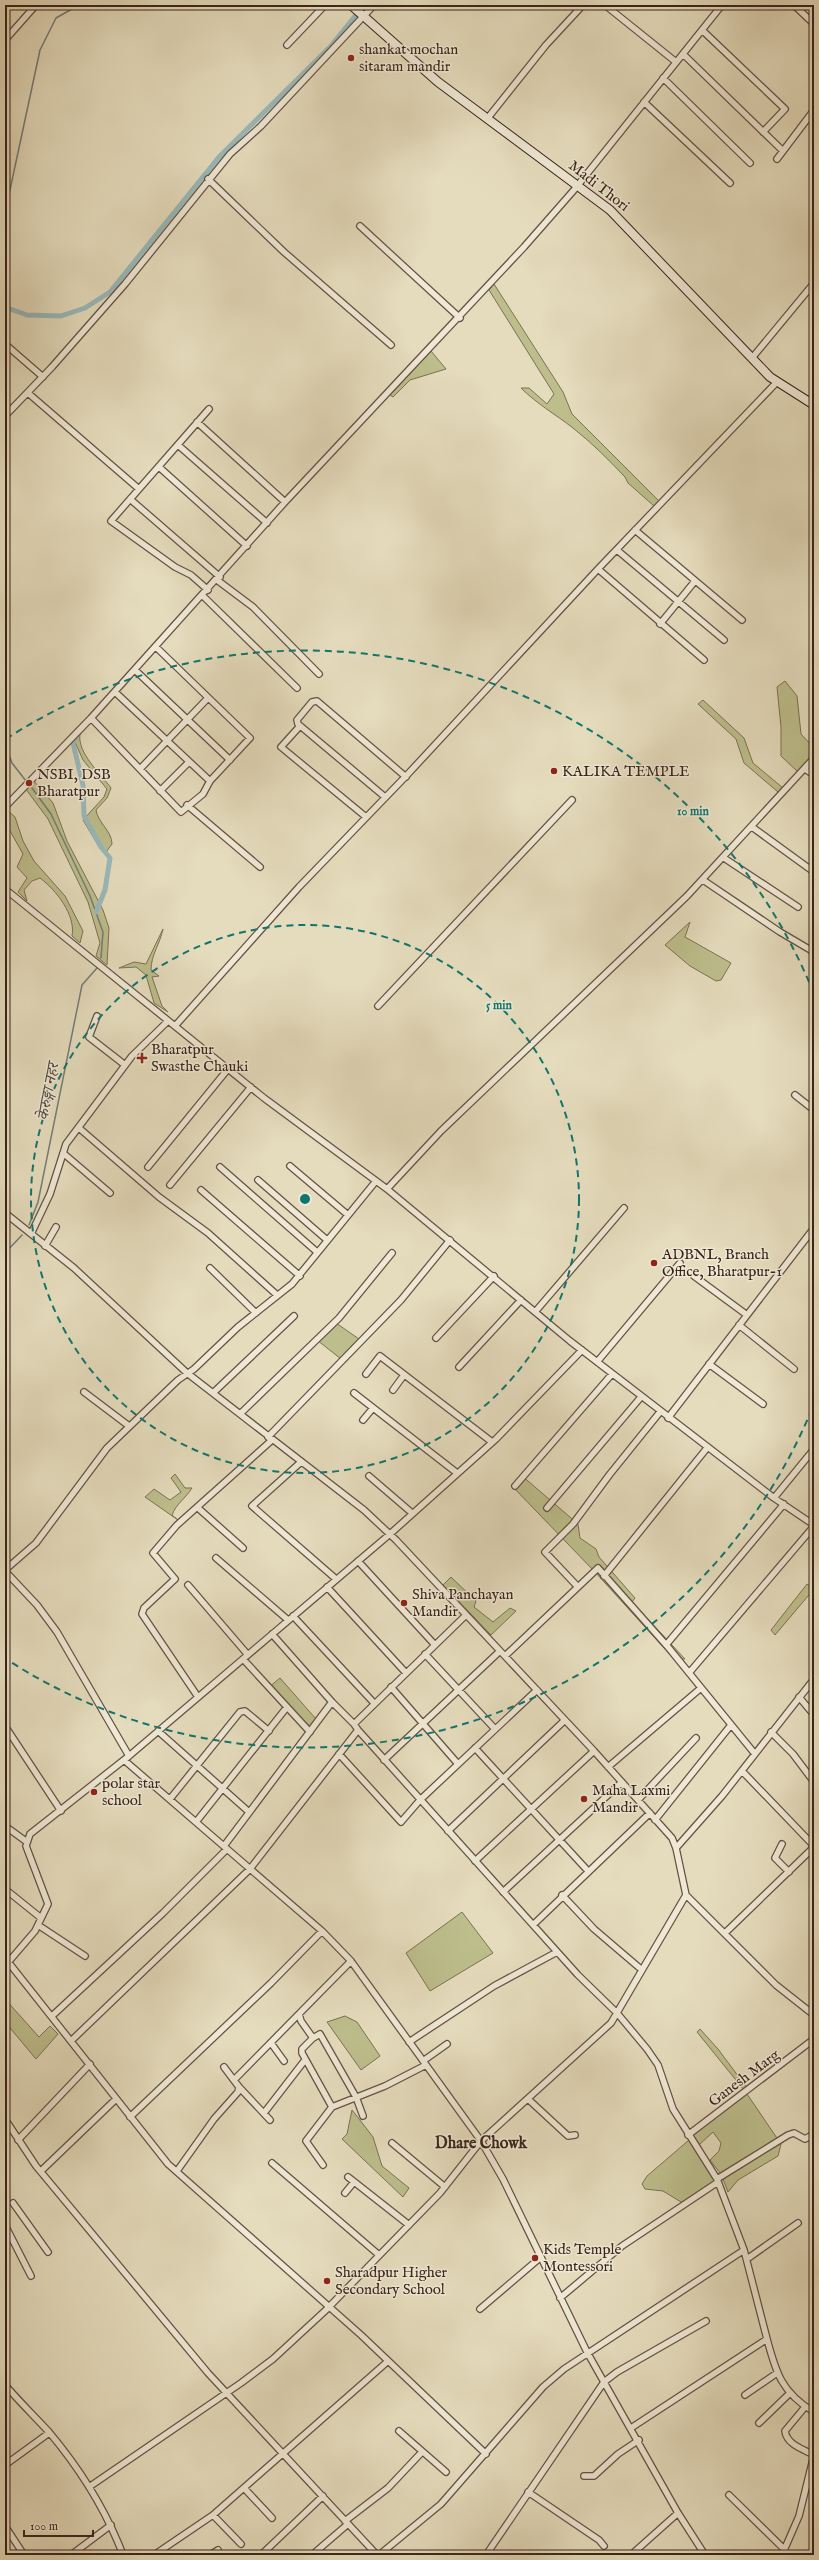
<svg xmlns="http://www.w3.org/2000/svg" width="819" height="2560" viewBox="0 0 819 2560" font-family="'IM FELL English','Noto Serif Devanagari',serif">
<rect width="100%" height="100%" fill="#e5dcbd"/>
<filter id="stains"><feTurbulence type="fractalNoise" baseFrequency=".005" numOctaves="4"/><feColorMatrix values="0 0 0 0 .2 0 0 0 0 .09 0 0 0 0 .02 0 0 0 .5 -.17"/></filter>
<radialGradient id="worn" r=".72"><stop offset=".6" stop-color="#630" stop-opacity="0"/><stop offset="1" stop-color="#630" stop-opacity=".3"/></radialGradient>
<path fill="#bdbe8c" stroke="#7c7154" d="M 494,284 L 563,392 L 572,414 L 659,501 L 654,506 L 628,483 L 625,477 C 609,460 592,443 573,428 C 555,414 537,404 521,388 L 529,388 L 547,404 L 554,394 L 489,290 Z
M 431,351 L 446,369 L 410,380 L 393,397 L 390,395 Z
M 785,681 L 797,696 L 801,734 L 814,748 L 814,754 L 798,772 L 781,756 L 781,727 L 777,687 Z
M 703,700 L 744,738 L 753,763 L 783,788 L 778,792 L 744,763 L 736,739 L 698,704 Z
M 80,734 C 77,753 101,774 111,788 L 107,798 L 96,810 C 98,823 112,831 112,844 L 106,852 L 101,850 L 83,820 L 104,797 L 107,789 L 83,760 L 74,740 Z
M 33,780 L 53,803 L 67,841 L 103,910 L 109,928 L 107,965 L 96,956 L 100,943 L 88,902 L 48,819 L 25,788 Z
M 7,810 L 15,817 L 23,841 L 34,861 L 65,896 L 83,931 L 80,943 L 72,936 C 76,915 56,890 40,878 L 32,881 L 24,890 L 27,901 L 18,892 L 27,878 L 17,867 L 23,854 L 5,822 Z
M 690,922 L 685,937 L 731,963 L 721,980 L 716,981 L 690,966 L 665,945 Z
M 163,929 C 160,944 151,955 151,970 L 159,976 L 152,977 L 162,1006 L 168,1012 L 154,1003 L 146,975 L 136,967 L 119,968 L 134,962 L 146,964 Z
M 336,1323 L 359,1339 L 341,1359 L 317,1340 Z
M 175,1474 L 185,1488 L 192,1488 C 186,1498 176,1504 172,1515 L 178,1520 L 145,1497 L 154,1489 L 170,1500 L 181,1492 L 171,1478 Z
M 521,1475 L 578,1524 L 580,1538 L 596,1549 L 599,1557 L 635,1598 L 632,1602 L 685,1659 L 674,1659 L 595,1572 L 511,1485 Z
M 451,1577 L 476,1601 L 474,1607 L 493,1622 L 510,1608 L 516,1611 L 491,1635 L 443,1585 Z
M 807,1584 L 814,1589 L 775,1635 L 771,1630 Z
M 280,1678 L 316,1719 L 309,1728 L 268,1688 Z
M 462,1912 L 493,1953 L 430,1991 L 406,1953 Z
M 5,1999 L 39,2037 L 50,2026 L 58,2034 L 36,2059 L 5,2022 Z
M 345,2016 L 357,2022 L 380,2056 L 361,2070 L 327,2022 Z
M 700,2029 L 718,2049 L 747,2088 L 744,2090 L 697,2032 Z
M 747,2094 L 781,2144 L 778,2156 L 738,2180 L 728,2192 L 721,2174 L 710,2160 L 719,2151 L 721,2143 L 713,2132 L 699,2145 L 692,2136 L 694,2132 Z
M 352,2110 L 373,2137 L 382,2166 L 409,2188 L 403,2197 L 342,2139 L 347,2134 Z
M 689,2140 L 717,2177 L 719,2185 L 686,2205 L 663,2191 L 645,2189 L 642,2184 L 647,2176 Z"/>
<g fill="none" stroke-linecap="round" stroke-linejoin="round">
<path stroke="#737d7b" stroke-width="1.5" d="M 5,213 L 40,50 L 56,18 L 79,5
M 5,744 L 12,763 L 26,781
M 32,788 L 51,814 L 90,896 L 103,932 L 101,958
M 29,1225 L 38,1202 L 82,985 L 97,968
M 5,1253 L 22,1235"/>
<path stroke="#99b9bb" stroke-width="5" d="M 5,307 L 27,315 L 61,316 L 85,308 L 110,292 L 219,157 L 331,46 L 364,5
M 77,735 L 73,743 L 83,785 L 84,816 L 101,847 L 110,858 L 105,890 L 96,912"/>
<defs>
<path id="street" d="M 605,5 L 676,62
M 794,5 L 814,24
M 702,30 L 785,109 L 763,132
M 5,40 L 36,5
M 287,45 L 325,5
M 683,54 L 783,151
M 663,78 L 750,163
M 644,102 L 730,183
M 487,119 L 546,45 L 583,5
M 777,159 L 814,110
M 208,179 L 284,252 L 391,345
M 360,226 L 460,318
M 5,344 L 43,377
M 752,358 L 814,283
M 28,393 L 139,489
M 5,416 L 52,367 L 125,284 L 230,154 L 261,126 L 374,5
M 197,422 L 285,502
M 178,445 L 267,523
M 159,467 L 247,546
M 130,499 L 220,577
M 635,530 L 742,620
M 617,550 L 724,640
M 598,569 L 704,660
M 217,580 L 253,607 L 319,674
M 208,590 L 191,575 L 175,567 L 111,521 L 209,409
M 203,596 L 297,688
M 660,624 L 695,581
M 135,670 L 230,760
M 115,692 L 210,781
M 91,718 L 181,812 L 203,794 L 210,781 L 250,738 L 156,647
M 300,726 L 281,747 L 366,817
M 140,769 L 208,698
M 805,769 L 814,775
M 160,791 L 189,762
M 385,797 L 298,724 L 297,720 L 312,702 L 317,701 L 406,777
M 187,805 L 260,867
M 5,807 L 91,718 L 285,502 L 524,247 L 574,190 L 722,5
M 752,827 L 814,872
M 724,858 L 798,907
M 703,880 L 780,932 L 814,952
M 5,889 L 264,1098 L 387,1189 L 570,1341 L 774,1498 L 814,1525
M 378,1006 L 572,800
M 97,1016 L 89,1037 L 125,1065
M 175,1026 L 299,887 L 407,775 L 598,569 L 776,383
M 795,1095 L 814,1110
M 79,1128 L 159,1197 L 208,1233 L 277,1295
M 63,1153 L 110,1193
M 290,1166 L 348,1215
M 148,1167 L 228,1069
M 220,1167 L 317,1252
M 258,1180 L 327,1240
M 170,1185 L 251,1087
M 387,1189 L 441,1131 L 687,896 L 814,758
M 201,1190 L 300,1276
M 5,1213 L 74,1268 L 187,1373 L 364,1510 L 396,1540 L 594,1751 L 672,1838 L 676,1848 L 686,1895 L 611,2023 L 481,2141 L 440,2193 L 326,2310 L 273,2359 L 241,2383 L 89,2487
M 31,1234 L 50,1194 L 66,1144 L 132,1056 L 168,1021
M 45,1246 L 56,1227
M 210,1268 L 256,1313
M 694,1276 L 747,1315
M 535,1312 L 624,1208
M 739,1325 L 794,1369
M 436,1338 L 494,1276
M 597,1362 L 680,1263
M 709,1364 L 763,1404
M 459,1367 L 521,1300
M 366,1374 L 380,1356 L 492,1442
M 393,1390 L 404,1375
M 84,1392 L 129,1426
M 213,1393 L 294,1316
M 354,1393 L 457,1473
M 240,1414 L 339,1318 L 392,1253
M 668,1418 L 814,1228
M 363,1420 L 373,1408
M 268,1437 L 401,1300 L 450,1240
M 301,1462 L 252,1506 L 336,1579
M 369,1476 L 412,1513
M 515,1486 L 612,1374
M 774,1498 L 814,1449
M 198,1508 L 243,1548
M 547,1508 L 641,1397
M 216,1558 L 288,1620
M 358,1561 L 435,1645
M 5,1570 L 36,1543 L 107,1448 L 178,1380 L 194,1369 L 238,1327 L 292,1284 L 376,1181
M 5,1571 L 37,1605 L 57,1632 L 129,1756
M 604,1576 L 707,1448
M 188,1585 L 248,1655
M 327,1587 L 406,1673
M 578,1587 L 598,1568 L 668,1647 L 755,1754
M 293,1616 L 374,1703
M 272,1634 L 332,1702
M 666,1645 L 784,1504
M 425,1654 L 495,1729
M 505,1656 L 578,1587 L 545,1552 L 573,1524 L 610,1474 L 660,1412
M 243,1659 L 310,1732
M 689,1673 L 814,1526
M 391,1687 L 458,1764
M 198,1697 L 142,1614 L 144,1608 L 175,1579 L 153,1553 L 177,1525 L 272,1440
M 799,1697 L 814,1715
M 5,1726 L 61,1811
M 358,1730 L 578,1975 L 617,2013 L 647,2049 L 658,2065 L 673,2109 L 717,2179 L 744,2250 L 767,2339
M 158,1731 L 249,1812
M 771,1732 L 793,1754 L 814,1782
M 475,1748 L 588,1871
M 339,1754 L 401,1822 L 420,1800 L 537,1690
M 124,1760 L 322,1931 L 351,1961 L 481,2141 L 503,2179 L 587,2352 L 678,2513 L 705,2555
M 384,1760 L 500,1651
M 608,1767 L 701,1688
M 742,1771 L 814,1846
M 170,1799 L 240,1712 L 245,1711 L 269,1731
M 638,1800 L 696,1738
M 655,1820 L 731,1725
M 196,1822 L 287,1707
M 5,1826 L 27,1842
M 448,1831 L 565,1720
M 782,1844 L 775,1858 L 789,1872
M 224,1846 L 332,1702 L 354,1724
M 676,1848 L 722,1796 L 814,1679
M 475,1861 L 594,1751
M 5,1889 L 41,1918
M 503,1892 L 622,1782
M 562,1895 L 594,1929 L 642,1970
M 686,1895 L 776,1985 L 814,2015
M 534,1924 L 650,1813
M 38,1925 L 85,1956
M 725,1933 L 814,1847
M 9,1963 L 168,2164 L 361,2335 L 486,2454
M 5,1966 L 35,1931 L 48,1904 L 26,1846 L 30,1834 L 129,1756 L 390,1534 L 496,1439 L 582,1350
M 299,2014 L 301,2021 L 313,2038 L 302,2049 L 302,2053 L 332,2107 L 385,2086 L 426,2065
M 52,2016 L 163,1913 L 227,1849
M 313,2038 L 320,2034 L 356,2097 L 363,2116
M 72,2040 L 250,1869 L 358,1730 L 354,1724 L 466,1615
M 409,2042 L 494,1986 L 557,1952
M 271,2043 L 284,2061
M 423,2061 L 447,2044
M 234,2080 L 351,1961
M 239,2087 L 270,2120
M 528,2099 L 568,2136 L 575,2135
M 264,2113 L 305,2060
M 130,2117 L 271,1983 L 322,1931
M 5,2119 L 36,2166 L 208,2373 L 377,2555
M 688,2135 L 814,2039
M 18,2140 L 90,2064
M 392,2143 L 445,2187
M 272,2163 L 379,2255
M 323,2165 L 306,2141 L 332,2107
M 41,2171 L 116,2099
M 177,2171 L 214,2119 L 238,2092 L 239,2087 L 224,2067
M 348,2177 L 409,2225
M 717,2179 L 788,2135 L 794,2133 L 805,2139 L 814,2134
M 345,2193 L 354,2182
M 13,2203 L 48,2252
M 5,2225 L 31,2276
M 747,2259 L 798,2223
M 560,2298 L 622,2246 L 718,2182
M 480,2309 L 541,2257
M 5,2385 C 19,2401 34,2416 49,2432 C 80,2469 106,2510 123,2555
M 745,2395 L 777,2373
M 805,2407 L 785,2431 C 787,2445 803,2449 814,2455
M 759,2423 L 789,2394
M 631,2428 L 767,2339 C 776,2373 782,2393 814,2412
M 399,2431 L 446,2472
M 5,2465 L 49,2433
M 584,2476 L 594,2476 L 618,2454 L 639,2440
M 244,2488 L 272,2518
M 528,2492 L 599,2540 L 604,2546
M 729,2495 L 785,2550
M 213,2515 L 241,2544
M 345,2521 L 388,2488 L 421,2453
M 5,2526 L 24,2555
M 71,2555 L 111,2525
M 154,2555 L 213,2515 L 387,2362
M 210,2555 L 218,2550
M 261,2555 L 323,2496
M 312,2555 L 348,2524
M 379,2555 L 441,2504 L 543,2387 L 564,2369 L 744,2250
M 486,2555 L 604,2382 L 617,2372 L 706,2321
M 631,2555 L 678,2513
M 782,2555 L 799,2516 L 814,2455"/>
<path id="secondary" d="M 351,5 L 438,82 L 610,210 L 770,377 L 814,405"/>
</defs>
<use href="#street" stroke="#655244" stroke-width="8"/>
<use href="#secondary" stroke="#3a241b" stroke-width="10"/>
<use href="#street" stroke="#eee8d4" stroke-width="5.5"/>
<use href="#secondary" stroke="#eee8d4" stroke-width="8"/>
</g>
<g fill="none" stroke="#0f766e" stroke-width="2" stroke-dasharray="7 5">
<circle cx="305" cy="1199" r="274"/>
<path d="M812 1409A549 549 0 0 1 6 1659M6 739A549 549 0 0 1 812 989"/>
</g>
<g fill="#8f2418" stroke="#eee8d4" stroke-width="1.5">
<circle cx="351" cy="58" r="4"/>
<circle cx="554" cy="771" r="4"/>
<circle cx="29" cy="783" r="4"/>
<path d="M140 1052h4v4h4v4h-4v4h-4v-4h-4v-4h4z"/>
<circle cx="654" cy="1263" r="4"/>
<circle cx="404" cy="1603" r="4"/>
<circle cx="94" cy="1792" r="4"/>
<circle cx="584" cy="1799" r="4"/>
<circle cx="535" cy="2258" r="4"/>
<circle cx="327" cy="2281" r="4"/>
</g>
<g text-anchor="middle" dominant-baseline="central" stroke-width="3" stroke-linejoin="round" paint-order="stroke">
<g font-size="15" fill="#3a241b" stroke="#eee8d4" text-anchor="start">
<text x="359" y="49">shankat mochan<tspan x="359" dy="17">sitaram mandir</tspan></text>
<text x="562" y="771">KALIKA TEMPLE</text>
<text x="37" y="774">NSBI, DSB<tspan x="37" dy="17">Bharatpur</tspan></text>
<text x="151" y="1049">Bharatpur<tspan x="151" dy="17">Swasthe Chauki</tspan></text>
<text x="662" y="1254">ADBNL, Branch<tspan x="662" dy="17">Office, Bharatpur-1</tspan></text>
<text x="412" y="1594">Shiva Panchayan<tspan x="412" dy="17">Mandir</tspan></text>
<text x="102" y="1783">polar star<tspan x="102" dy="17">school</tspan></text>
<text x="592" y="1790">Maha Laxmi<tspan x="592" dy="17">Mandir</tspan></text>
<text x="543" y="2249">Kids Temple<tspan x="543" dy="17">Montessori</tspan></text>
<text x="335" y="2272">Sharadpur Higher<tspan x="335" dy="17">Secondary School</tspan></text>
</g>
<g font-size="15" fill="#3a241b" stroke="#eee8d4">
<text transform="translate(599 186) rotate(38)">Madi Thori</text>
<text transform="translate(744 2078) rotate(-37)">Ganesh Marg</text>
</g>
<g font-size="16" font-style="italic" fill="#524943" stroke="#eee8d4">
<text transform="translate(49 1092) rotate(-79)">केरुङ्गा नहर</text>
</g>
<g font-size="16" font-weight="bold" fill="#3a241b" stroke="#eee8d4">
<text x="481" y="2144">Dhare Chowk</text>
</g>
</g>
<circle cx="305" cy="1199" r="6" fill="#0f766e" stroke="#eee8d4" stroke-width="2"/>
<g font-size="12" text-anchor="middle" font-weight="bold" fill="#0f766e" stroke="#eee8d4" stroke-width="3" stroke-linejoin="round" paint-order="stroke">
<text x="693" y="815">10 min</text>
<text x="499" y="1009">5 min</text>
</g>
<rect width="819" height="2560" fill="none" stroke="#e5dcbd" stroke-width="20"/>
<rect x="6" y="6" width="807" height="2548" fill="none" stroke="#3a241b" stroke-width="2"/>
<rect x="10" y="10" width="799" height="2540" fill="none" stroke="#3a241b"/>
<path d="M24 2530v6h69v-6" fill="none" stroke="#3a241b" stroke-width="2"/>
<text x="30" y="2530" font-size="12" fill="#3a241b" stroke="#eee8d4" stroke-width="3" paint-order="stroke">100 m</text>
<rect width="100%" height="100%" filter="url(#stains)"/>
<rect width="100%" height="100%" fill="url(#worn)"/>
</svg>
